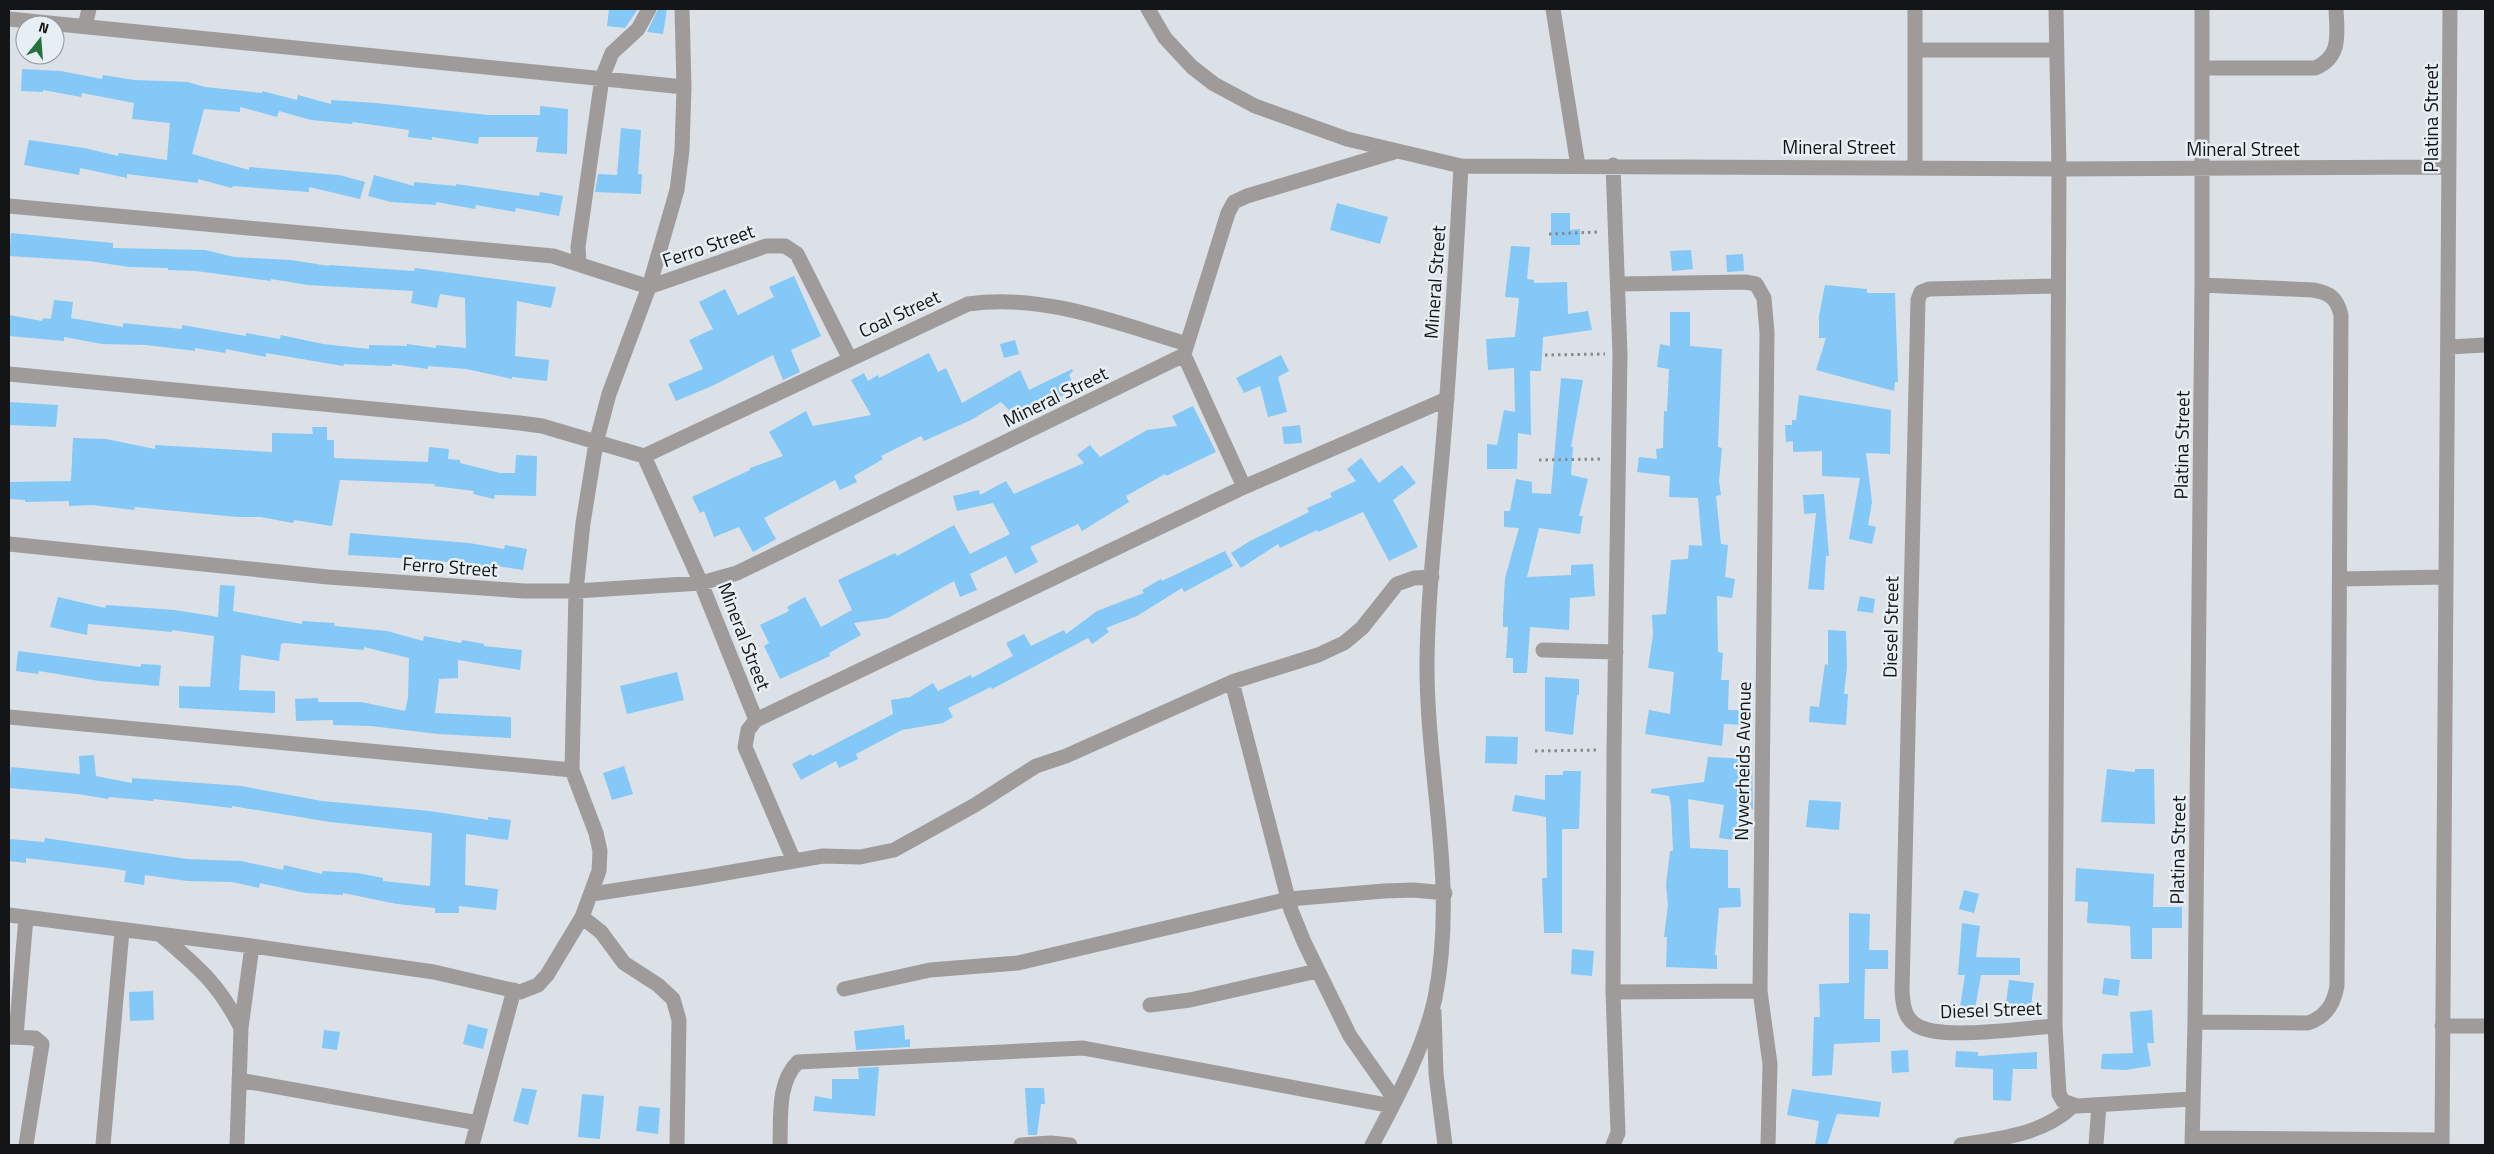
<svg xmlns="http://www.w3.org/2000/svg" width="2494" height="1154" viewBox="0 0 2494 1154" font-family="'Titillium Web',sans-serif">
<rect width="100%" height="100%" fill="#dbe1e6"/>
<path fill="#84c8f7" d="M 609,9 L 638,9 L 625,28 L 607,26 Z
M 658,9 L 667,9 L 663,34 L 647,32 Z
M 22,69 L 61,71 L 102,79 L 103,75 L 134,80 L 188,82 L 205,87 L 262,93 L 262,91 L 297,100 L 298,95 L 331,104 L 331,100 L 376,103 L 488,115 L 540,115 L 540,106 L 568,109 L 567,154 L 536,152 L 538,137 L 479,137 L 478,144 L 432,137 L 432,140 L 408,137 L 409,130 L 353,122 L 352,124 L 311,120 L 279,111 L 277,117 L 240,107 L 240,112 L 204,109 L 192,154 L 249,170 L 249,167 L 339,175 L 365,182 L 360,199 L 309,187 L 309,192 L 233,186 L 232,188 L 198,179 L 198,183 L 127,174 L 127,178 L 80,168 L 79,175 L 24,165 L 29,140 L 84,148 L 118,156 L 119,153 L 167,160 L 170,123 L 132,119 L 134,103 L 82,93 L 81,97 L 43,90 L 43,92 L 21,91 Z
M 621,128 L 641,130 L 638,174 L 642,174 L 641,194 L 595,192 L 598,174 L 617,175 Z
M 374,175 L 414,186 L 414,182 L 456,186 L 456,184 L 539,196 L 540,192 L 563,196 L 559,216 L 516,208 L 515,212 L 476,205 L 475,209 L 436,202 L 436,205 L 391,202 L 368,196 Z
M 1337,203 L 1388,217 L 1380,244 L 1330,230 Z
M 1551,213 L 1570,213 L 1570,230 L 1580,229 L 1580,245 L 1551,245 Z
M 11,233 L 113,243 L 113,248 L 205,250 L 234,257 L 291,260 L 329,266 L 329,265 L 414,271 L 415,268 L 556,287 L 551,308 L 517,301 L 515,356 L 549,360 L 547,381 L 512,377 L 512,379 L 466,369 L 428,366 L 428,369 L 392,364 L 392,366 L 344,364 L 343,366 L 266,353 L 266,357 L 226,349 L 225,353 L 195,348 L 195,351 L 146,345 L 102,344 L 64,337 L 64,341 L 9,336 L 9,315 L 42,321 L 43,318 L 51,319 L 54,300 L 73,302 L 71,318 L 123,327 L 123,323 L 182,329 L 182,325 L 246,336 L 246,333 L 280,339 L 281,335 L 323,344 L 369,349 L 369,345 L 407,346 L 407,344 L 436,348 L 436,345 L 466,348 L 465,298 L 440,294 L 437,308 L 411,303 L 413,291 L 308,285 L 271,279 L 271,281 L 196,271 L 168,270 L 168,268 L 129,267 L 89,261 L 9,256 Z
M 1511,246 L 1530,247 L 1527,279 L 1534,280 L 1534,283 L 1567,282 L 1568,314 L 1588,311 L 1592,330 L 1543,337 L 1541,371 L 1530,371 L 1531,435 L 1518,433 L 1517,469 L 1487,469 L 1487,444 L 1497,445 L 1504,410 L 1515,412 L 1514,368 L 1488,370 L 1486,339 L 1515,337 L 1519,298 L 1505,297 Z
M 1691,250 L 1693,269 L 1672,271 L 1670,251 Z
M 1743,254 L 1744,271 L 1727,272 L 1726,255 Z
M 794,276 L 821,336 L 791,350 L 800,372 L 783,380 L 773,355 L 712,386 L 676,401 L 668,384 L 703,369 L 689,340 L 713,329 L 699,302 L 725,289 L 738,315 L 774,297 L 769,287 Z
M 1825,285 L 1867,289 L 1867,293 L 1895,293 L 1898,382 L 1895,382 L 1894,391 L 1816,370 L 1826,338 L 1819,338 L 1819,316 Z
M 1670,312 L 1690,312 L 1690,346 L 1722,349 L 1718,447 L 1722,448 L 1719,481 L 1721,495 L 1716,496 L 1721,544 L 1728,545 L 1725,577 L 1735,579 L 1732,598 L 1717,596 L 1718,652 L 1723,653 L 1721,680 L 1729,680 L 1728,710 L 1744,710 L 1743,725 L 1724,724 L 1722,746 L 1645,734 L 1649,710 L 1670,714 L 1674,672 L 1648,668 L 1653,635 L 1652,615 L 1666,614 L 1671,560 L 1688,559 L 1689,545 L 1702,546 L 1698,498 L 1669,497 L 1670,476 L 1637,472 L 1639,457 L 1657,459 L 1656,449 L 1663,448 L 1664,411 L 1667,411 L 1669,369 L 1657,367 L 1660,344 L 1670,346 Z
M 1015,340 L 1019,354 L 1004,358 L 1000,344 Z
M 929,353 L 938,372 L 946,368 L 962,403 L 1020,370 L 1029,390 L 1072,369 L 1073,371 L 1069,375 L 1076,389 L 1057,398 L 1053,391 L 1022,423 L 1001,402 L 971,420 L 924,441 L 921,436 L 881,456 L 883,459 L 854,476 L 857,482 L 840,490 L 835,480 L 764,518 L 776,539 L 753,552 L 739,527 L 714,537 L 704,511 L 700,513 L 692,497 L 750,470 L 750,468 L 783,456 L 769,432 L 806,411 L 813,426 L 871,415 L 851,380 L 864,373 L 868,381 L 878,375 L 879,378 Z
M 1281,355 L 1289,371 L 1278,377 L 1287,412 L 1268,417 L 1260,386 L 1244,393 L 1236,378 Z
M 1561,378 L 1583,380 L 1571,447 L 1573,447 L 1571,475 L 1588,479 L 1579,516 L 1583,516 L 1580,534 L 1539,528 L 1527,577 L 1571,575 L 1571,565 L 1593,564 L 1595,596 L 1570,598 L 1569,630 L 1530,627 L 1527,673 L 1513,673 L 1513,658 L 1506,658 L 1508,627 L 1503,627 L 1503,614 L 1505,578 L 1519,528 L 1504,527 L 1504,511 L 1510,511 L 1516,479 L 1532,482 L 1532,493 L 1551,494 Z
M 1799,395 L 1891,410 L 1890,454 L 1866,453 L 1872,502 L 1868,525 L 1876,527 L 1872,544 L 1849,539 L 1860,478 L 1822,476 L 1822,451 L 1793,452 L 1793,441 L 1786,442 L 1785,425 L 1792,425 L 1792,420 L 1796,420 Z
M 9,402 L 58,405 L 56,427 L 9,425 Z
M 1193,406 L 1216,452 L 1166,476 L 1165,474 L 1126,496 L 1129,502 L 1082,531 L 1078,524 L 1030,547 L 1038,562 L 1015,574 L 1006,556 L 970,574 L 977,590 L 960,597 L 954,581 L 888,618 L 854,623 L 861,635 L 829,653 L 830,656 L 780,679 L 764,646 L 769,643 L 760,625 L 789,611 L 787,607 L 805,597 L 821,627 L 852,610 L 838,580 L 895,553 L 897,556 L 954,525 L 970,554 L 1010,534 L 993,503 L 957,511 L 953,496 L 979,490 L 980,495 L 1006,481 L 1014,494 L 1084,463 L 1077,455 L 1090,445 L 1100,457 L 1147,430 L 1177,426 L 1172,416 Z
M 1300,425 L 1302,443 L 1284,444 L 1282,427 Z
M 312,427 L 327,427 L 327,440 L 334,440 L 334,458 L 428,462 L 429,447 L 449,449 L 448,459 L 460,460 L 460,463 L 500,473 L 515,473 L 516,455 L 537,456 L 536,496 L 495,495 L 494,499 L 473,494 L 474,491 L 434,486 L 435,484 L 340,480 L 332,526 L 294,520 L 293,523 L 261,517 L 237,517 L 135,507 L 134,510 L 93,505 L 69,506 L 69,501 L 25,502 L 25,500 L 9,499 L 9,482 L 71,481 L 73,438 L 106,439 L 155,449 L 155,445 L 272,452 L 272,433 L 313,434 Z
M 1361,458 L 1379,483 L 1402,465 L 1416,483 L 1393,500 L 1418,547 L 1389,561 L 1363,512 L 1318,532 L 1317,530 L 1280,548 L 1278,544 L 1241,568 L 1231,553 L 1250,541 L 1309,512 L 1307,508 L 1332,497 L 1330,493 L 1356,481 L 1347,469 Z
M 1824,494 L 1829,556 L 1826,556 L 1824,590 L 1808,589 L 1816,513 L 1804,514 L 1803,495 Z
M 350,533 L 469,543 L 504,549 L 505,545 L 527,549 L 523,570 L 489,565 L 489,568 L 434,560 L 348,555 Z
M 1225,551 L 1233,566 L 1184,592 L 1182,588 L 1137,616 L 1106,628 L 1109,632 L 1092,644 L 1088,638 L 992,689 L 991,687 L 948,708 L 953,717 L 943,723 L 902,730 L 856,754 L 858,759 L 839,768 L 836,761 L 801,780 L 792,764 L 811,754 L 812,756 L 893,714 L 891,700 L 910,697 L 933,683 L 938,691 L 971,675 L 972,678 L 1013,656 L 1006,643 L 1024,634 L 1031,646 L 1064,630 L 1066,634 L 1097,611 L 1144,593 L 1142,590 L 1161,579 L 1162,581 Z
M 220,585 L 235,586 L 233,611 L 302,624 L 302,621 L 335,623 L 334,626 L 387,631 L 423,641 L 424,636 L 461,643 L 462,640 L 484,644 L 484,646 L 522,650 L 520,670 L 458,660 L 458,678 L 439,679 L 435,713 L 511,717 L 511,738 L 438,734 L 371,726 L 333,725 L 333,720 L 296,721 L 295,699 L 318,698 L 318,702 L 361,702 L 405,711 L 408,698 L 409,658 L 364,647 L 364,650 L 285,643 L 281,644 L 279,661 L 241,655 L 239,690 L 275,691 L 275,713 L 179,708 L 179,686 L 210,687 L 214,636 L 172,630 L 172,632 L 88,624 L 87,635 L 50,627 L 58,597 L 105,608 L 106,605 L 175,610 L 218,617 Z
M 1860,596 L 1875,599 L 1873,613 L 1857,611 Z
M 1828,630 L 1846,631 L 1847,667 L 1844,694 L 1848,694 L 1846,725 L 1809,722 L 1810,706 L 1819,707 L 1825,664 L 1828,665 Z
M 18,651 L 141,667 L 141,664 L 161,665 L 159,686 L 99,681 L 39,671 L 38,674 L 16,671 Z
M 677,672 L 684,700 L 627,714 L 620,686 Z
M 1545,677 L 1579,679 L 1579,695 L 1577,695 L 1573,735 L 1545,731 Z
M 1486,736 L 1518,737 L 1517,764 L 1485,763 Z
M 94,755 L 96,776 L 132,783 L 132,778 L 241,786 L 322,801 L 430,811 L 488,820 L 488,817 L 511,820 L 508,840 L 466,834 L 465,885 L 498,889 L 496,910 L 459,906 L 459,913 L 435,913 L 435,908 L 397,904 L 343,893 L 343,895 L 305,893 L 260,883 L 259,888 L 232,882 L 187,881 L 145,875 L 144,885 L 124,882 L 126,871 L 116,869 L 26,858 L 26,863 L 9,861 L 9,839 L 44,842 L 45,838 L 187,859 L 241,861 L 283,870 L 284,865 L 322,874 L 322,871 L 358,873 L 383,878 L 383,881 L 430,886 L 432,833 L 330,822 L 232,806 L 232,808 L 154,799 L 153,801 L 109,797 L 108,799 L 78,794 L 9,788 L 11,767 L 80,774 L 79,756 Z
M 1708,757 L 1752,759 L 1753,809 L 1740,807 L 1735,840 L 1719,838 L 1724,805 L 1688,799 L 1690,848 L 1728,850 L 1728,888 L 1740,888 L 1741,907 L 1719,908 L 1715,955 L 1717,955 L 1717,969 L 1666,967 L 1667,937 L 1664,937 L 1668,905 L 1666,885 L 1670,851 L 1673,851 L 1671,805 L 1669,796 L 1651,793 L 1651,789 L 1704,782 Z
M 624,766 L 633,794 L 612,800 L 603,773 Z
M 2107,769 L 2135,772 L 2135,769 L 2154,769 L 2155,824 L 2101,822 Z
M 1563,771 L 1581,771 L 1579,829 L 1562,829 L 1562,933 L 1544,933 L 1542,878 L 1547,878 L 1546,817 L 1512,811 L 1515,795 L 1545,800 L 1545,775 L 1563,775 Z
M 1809,800 L 1841,802 L 1839,830 L 1806,827 Z
M 2076,868 L 2154,874 L 2153,907 L 2182,907 L 2182,928 L 2152,928 L 2152,959 L 2131,959 L 2130,926 L 2087,923 L 2088,902 L 2075,901 Z
M 1964,890 L 1979,894 L 1974,913 L 1959,909 Z
M 1849,913 L 1870,914 L 1869,950 L 1888,950 L 1888,969 L 1865,969 L 1864,1019 L 1880,1019 L 1880,1042 L 1834,1044 L 1832,1075 L 1812,1076 L 1814,1017 L 1820,1017 L 1819,984 L 1849,983 Z
M 1962,923 L 1980,926 L 1976,957 L 2020,958 L 2020,975 L 1981,975 L 1975,1009 L 1960,1007 L 1965,975 L 1958,975 Z
M 1572,949 L 1594,951 L 1592,976 L 1571,974 Z
M 2104,978 L 2120,980 L 2118,996 L 2102,994 Z
M 2009,980 L 2034,983 L 2031,1006 L 2006,1003 Z
M 153,991 L 154,1020 L 130,1021 L 129,992 Z
M 2152,1010 L 2154,1043 L 2147,1043 L 2151,1066 L 2125,1070 L 2101,1069 L 2102,1054 L 2133,1053 L 2130,1012 Z
M 468,1024 L 488,1029 L 483,1049 L 463,1044 Z
M 904,1025 L 905,1040 L 910,1039 L 910,1047 L 856,1050 L 854,1031 Z
M 324,1030 L 340,1032 L 337,1050 L 322,1048 Z
M 1908,1050 L 1909,1072 L 1892,1073 L 1891,1051 Z
M 1956,1051 L 1978,1052 L 1978,1056 L 2037,1052 L 2037,1069 L 2013,1069 L 2011,1101 L 1993,1100 L 1993,1069 L 1955,1067 Z
M 879,1067 L 875,1116 L 813,1111 L 815,1096 L 832,1099 L 832,1079 L 859,1079 L 858,1068 Z
M 522,1088 L 537,1090 L 528,1125 L 513,1121 Z
M 1025,1088 L 1044,1088 L 1045,1104 L 1041,1104 L 1037,1135 L 1028,1135 Z
M 1792,1089 L 1881,1102 L 1879,1117 L 1837,1114 L 1827,1145 L 1815,1145 L 1819,1121 L 1787,1115 Z
M 582,1094 L 604,1096 L 600,1139 L 578,1137 Z
M 639,1106 L 660,1108 L 658,1134 L 636,1131 Z"/>
<g fill="none" stroke-linecap="round" stroke-linejoin="round">
<path stroke="#878b8e" stroke-width="3" stroke-dasharray="2.5 4" stroke-linecap="butt" d="M 1549,234 L 1599,232
M 1545,355 L 1605,354
M 1539,460 L 1602,459
M 1535,751 L 1598,750"/>
<path stroke="#9f9b9b" stroke-width="15" d="M 1148,9 L 1165,38 L 1192,67 L 1214,84 L 1255,106 L 1347,139 L 1461,166 L 2059,169 L 2449,167
M 1553,9 L 1578,166
M 2056,9 L 2059,169 L 2055,1026 L 2059,1094 L 2063,1101 L 2077,1106 L 2192,1099
M 2202,9 L 2202,285
M 9,19 L 684,87
M 85,26 L 89,9
M 1915,50 L 2056,50
M 2202,68 L 2315,68 C 2342,57 2337,33 2336,9
M 1915,167 L 1915,9
M 9,206 L 553,256 L 649,287
M 579,263 L 578,247 L 602,78 L 612,53 L 638,29 L 649,9
M 1619,284 L 1745,282 L 1756,284 L 1764,298 L 1767,333 L 1760,991 L 1770,1064 L 1768,1145
M 649,287 L 766,246 L 785,246 L 797,254 L 850,359
M 2449,347 L 2485,345
M 1184,354 L 1228,213 L 1234,202 L 1247,196 L 1394,152
M 9,374 L 520,423 L 542,426 L 644,456 L 701,583 L 756,720 L 1244,487 L 1447,399
M 644,456 L 968,304 C 1043,293 1117,323 1187,344
M 9,544 L 328,577 L 524,591 L 576,591 L 701,583 L 737,573 L 1184,355 L 1244,487
M 2340,579 L 2445,577
M 1543,650 L 1616,652
M 1232,682 L 1291,910 L 1304,942 L 1350,1036 L 1395,1100
M 9,717 L 572,770
M 756,720 L 748,730 L 745,747 L 794,861
M 592,894 L 697,878 L 823,856 L 860,857 L 894,850 L 975,805 L 1036,766 L 1066,756 L 1232,682 L 1318,655 L 1344,643 L 1362,628 L 1397,584 L 1414,578 L 1432,577
M 9,915 L 252,946 L 434,972 L 520,992 L 538,985 L 547,975 L 582,917 L 599,871 L 600,851 L 596,833 L 572,770 L 576,591 L 583,523 L 596,443 L 609,394 L 649,287 L 677,190 L 682,150 L 684,87 L 682,9
M 582,917 L 601,932 L 624,963 L 658,985 L 673,999 L 679,1020 L 677,1145
M 162,936 C 199,968 219,984 241,1028
M 844,989 L 930,970 L 1018,963 L 1289,899 L 1384,891 L 1414,890 L 1445,893
M 1613,992 L 1760,991
M 1150,1005 L 1190,1000 L 1317,971
M 1434,1012 L 1436,1074 L 1445,1145
M 2055,1026 C 2024,1028 1939,1041 1916,1025 C 1904,1017 1903,1005 1902,991 L 1918,300 L 1921,292 L 1929,289 L 2058,286
M 2442,1026 L 2485,1026
M 16,1036 L 26,917
M 9,1037 L 35,1038 L 42,1044 L 26,1145
M 239,1080 L 478,1123
M 2192,1138 L 2440,1140
M 103,1145 L 122,931
M 237,1145 L 241,1028 L 252,946
M 472,1145 L 514,990
M 780,1145 C 781,1118 777,1082 798,1062 L 1083,1048 L 1392,1106
M 1021,1145 L 1051,1143 L 1070,1145
M 1372,1145 C 1396,1100 1424,1049 1435,998 C 1458,882 1426,775 1427,660 C 1428,588 1437,516 1443,445 C 1451,352 1456,259 1461,166
M 1613,1145 L 1618,1133 L 1613,992 L 1614,750 L 1620,354 L 1613,165
M 1961,1145 C 2001,1138 2042,1135 2073,1106
M 2096,1145 L 2099,1105
M 2192,1145 L 2195,1022 L 2202,285 L 2313,290 C 2330,293 2337,298 2341,315 L 2337,986 C 2334,1004 2326,1017 2308,1023 L 2195,1022
M 2442,1145 L 2450,9"/>
</g>
<g text-anchor="middle" dominant-baseline="central" stroke-width="5" stroke-linejoin="round" paint-order="stroke">
<g font-size="19" fill="#131516" stroke="#e8eff4">
<text transform="translate(2430 118) rotate(-90)">Platina Street</text>
<text x="1839" y="146">Mineral Street</text>
<text x="2243" y="148">Mineral Street</text>
<text transform="translate(708 245) rotate(-19)">Ferro Street</text>
<text transform="translate(1434 282) rotate(-86)">Mineral Street</text>
<text transform="translate(899 313) rotate(-25)">Coal Street</text>
<text transform="translate(1055 396) rotate(-26)">Mineral Street</text>
<text transform="translate(2181 445) rotate(-89)">Platina Street</text>
<text transform="translate(450 566) rotate(4)">Ferro Street</text>
<text transform="translate(1890 627) rotate(-89)">Diesel Street</text>
<text transform="translate(745 636) rotate(69)">Mineral Street</text>
<text transform="translate(1742 761) rotate(-89)">Nywerheids Avenue</text>
<text transform="translate(2177 850) rotate(-89)">Platina Street</text>
<text transform="translate(1991 1009) rotate(-2)">Diesel Street</text>
</g>
</g>
<rect width="2494" height="1154" fill="none" stroke="#131516" stroke-width="20"/>
<g transform="translate(40 40) rotate(17)"><circle r="24" fill="#e8eff4" stroke="#93989b"/>
<path d="M0-4L9 19L0 12L-9 19Z" fill="#26713f"/>
<text y="-8" font-size="14" font-weight="bold" text-anchor="middle" fill="#131516">N</text>
</g>
</svg>
